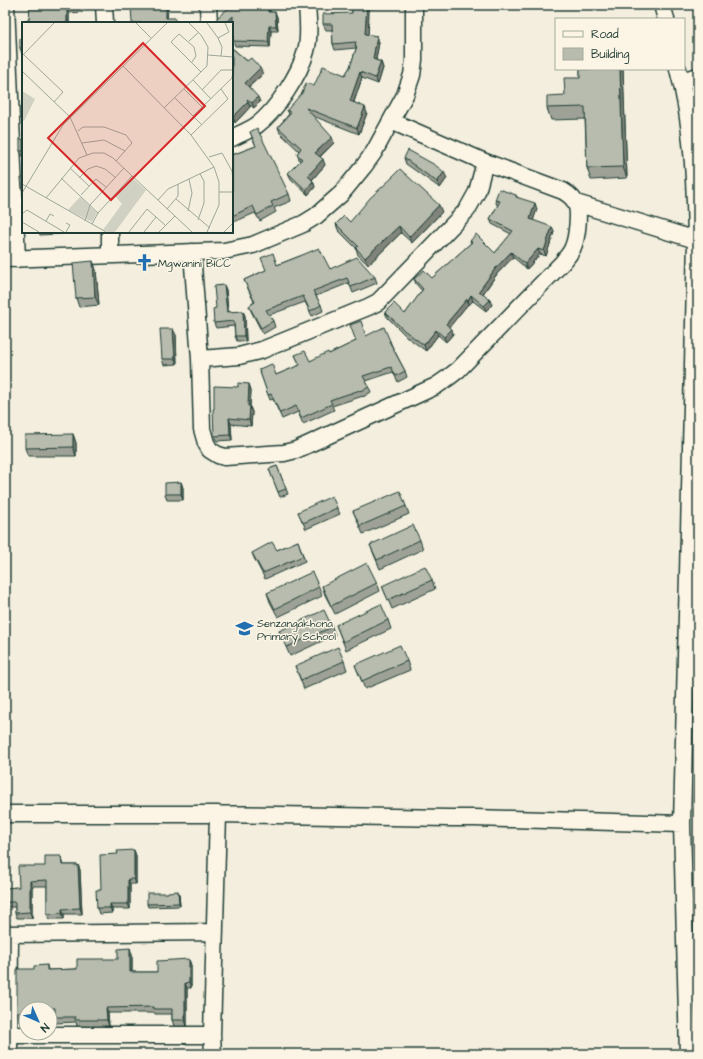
<svg xmlns="http://www.w3.org/2000/svg" width="703" height="1059" viewBox="0 0 703 1059" font-family="'Architects Daughter',sans-serif">
<rect width="100%" height="100%" fill="#f3eede"/>
<filter id="ink" filterUnits="userSpaceOnUse"><feTurbulence type="fractalNoise" baseFrequency=".025" numOctaves="2"/><feDisplacementMap in="SourceGraphic" scale="8" xChannelSelector="R" yChannelSelector="G"/><feConvolveMatrix kernelMatrix="1 2 1 2 8 2 1 2 1" color-interpolation-filters="sRGB"/></filter>
<g filter="url(#ink)">
<path fill="#d0d1c2" stroke="#78877b" d="M 5,164 L 9,239 L 7,247 L 5,249 Z"/>
<g fill="none" stroke-linecap="round" stroke-linejoin="round">
<defs>
<path id="minor" d="M 6,5 L 17,259
M 104,5 L 105,23
M 208,5 L 209,23
M 662,5 L 666,19
M 678,69 C 693,123 695,185 696,240 L 682,824 L 688,1054
M 682,81 L 698,76
M 232,138 C 240,134 250,130 257,125 C 276,111 300,74 306,51 C 310,37 308,20 307,5
M 576,203 L 696,240 L 698,240
M 110,232 L 110,254
M 192,252 L 200,359 L 202,429 L 206,443 L 210,450 L 218,455 L 225,457 L 284,453 L 296,450 L 436,386 L 449,377 L 458,370 L 562,263 C 566,258 571,253 573,247 C 577,238 580,212 576,204 C 574,198 568,194 563,191 L 485,162 L 391,121
M 5,259 L 224,251 L 253,245 L 303,224 L 316,216 L 341,194 L 364,166 L 374,152 L 405,95 L 412,75 L 414,60 L 414,5
M 200,359 L 239,356 L 262,350 L 368,307 L 378,302 L 383,297 L 467,210 L 477,192 L 485,162
M 5,814 L 218,814 L 448,818 L 475,818 L 682,824
M 5,934 L 215,932
M 9,1035 L 212,1035
M 9,1054 L 10,934
M 213,1054 L 212,1035 L 218,814"/>
</defs>
<use href="#minor" stroke="#1f3d34" stroke-width="19"/>
<use href="#minor" stroke="#fcf5e5" stroke-width="16"/>
</g>
<path fill="#9ea296" stroke="#1f3d34" d="M 30,5 L 82,5 L 83,12 L 69,13 L 69,23 L 27,23 L 29,20 Z
M 232,5 L 270,5 L 270,12 L 275,12 L 277,17 L 278,31 L 271,31 L 270,47 L 235,46 L 233,41 L 233,23 L 232,24 Z
M 352,5 L 376,5 L 376,8 L 369,8 L 368,35 L 377,36 L 379,42 L 376,60 L 381,62 L 383,68 L 378,84 L 362,78 L 354,102 L 367,113 L 359,134 L 313,116 L 334,143 L 320,157 L 325,165 L 312,180 L 313,181 L 315,187 L 308,195 L 291,179 L 288,173 L 300,161 L 299,159 L 297,154 L 299,151 L 280,133 L 278,127 L 289,114 L 287,110 L 314,86 L 345,75 L 350,67 L 356,49 L 356,48 L 335,50 L 333,44 L 332,30 L 326,30 L 323,24 L 352,13 Z
M 23,38 L 23,53 L 22,54 L 20,48 Z
M 232,48 L 263,74 L 249,87 L 260,102 L 254,108 L 250,105 L 250,107 L 235,123 L 232,119 Z
M 580,69 L 623,69 L 627,178 L 591,180 L 587,168 L 585,119 L 551,120 L 547,108 L 565,95 L 580,78 Z
M 250,132 L 289,194 L 291,201 L 274,208 L 276,212 L 260,221 L 255,213 L 234,222 L 232,217 L 232,155 L 256,146 Z
M 23,139 L 23,156 L 22,156 L 20,151 Z
M 404,158 L 447,178 L 440,188 L 406,164 Z
M 516,195 L 517,197 L 537,209 L 533,220 L 554,232 L 546,256 L 540,254 L 527,269 L 513,257 L 497,274 L 483,294 L 492,305 L 486,311 L 473,301 L 469,305 L 468,304 L 449,327 L 453,334 L 446,342 L 438,335 L 426,351 L 407,337 L 387,317 L 385,312 L 405,314 L 422,291 L 416,284 L 414,279 L 432,278 L 471,243 L 470,241 L 495,253 L 511,234 L 492,224 L 490,219 L 498,205 L 497,205 L 495,200 Z
M 442,212 L 412,243 L 401,233 L 368,265 L 358,255 L 356,248 L 338,230 L 336,224 Z
M 39,232 L 72,232 L 72,233 L 40,235 Z
M 300,256 L 330,269 L 375,277 L 377,283 L 353,293 L 349,283 L 316,296 L 321,305 L 323,311 L 312,316 L 305,302 L 269,315 L 273,321 L 275,327 L 263,334 L 251,311 L 249,306 L 254,302 L 244,280 L 277,265 Z
M 93,261 L 96,270 L 99,305 L 79,307 L 76,298 Z
M 224,285 L 226,290 L 228,312 L 243,311 L 245,316 L 246,341 L 237,341 L 235,336 L 234,326 L 216,328 L 214,323 L 216,308 Z
M 176,335 L 177,364 L 164,365 L 162,359 Z
M 366,336 L 390,341 L 392,346 L 405,371 L 407,377 L 398,382 L 393,372 L 366,381 L 371,392 L 363,397 L 363,396 L 332,406 L 334,410 L 303,424 L 298,412 L 282,419 L 273,399 L 270,400 L 259,369 L 276,375 L 300,365 L 295,355 L 310,361 L 329,354 L 356,341 Z
M 249,384 L 251,390 L 250,407 L 252,412 L 251,426 L 231,424 L 232,440 L 217,441 L 214,436 L 214,409 L 238,387 Z
M 73,434 L 76,443 L 76,456 L 28,456 L 25,448 Z
M 277,466 L 288,494 L 280,497 L 269,469 Z
M 181,482 L 183,488 L 183,500 L 167,500 L 165,494 Z
M 406,506 L 409,514 L 363,534 L 353,511 Z
M 337,508 L 340,514 L 306,529 L 298,512 Z
M 420,540 L 423,549 L 380,569 L 370,545 Z
M 298,541 L 305,561 L 265,579 L 254,558 L 252,553 L 277,550 Z
M 432,580 L 435,589 L 392,609 L 382,586 Z
M 377,583 L 380,591 L 335,614 L 325,595 L 322,586 Z
M 319,587 L 322,596 L 278,617 L 270,602 L 267,593 Z
M 388,620 L 391,629 L 346,650 L 336,625 Z
M 332,627 L 335,635 L 290,656 L 279,631 Z
M 344,661 L 347,670 L 304,689 L 295,666 Z
M 407,661 L 410,670 L 365,689 L 355,665 Z
M 134,850 L 136,856 L 136,884 L 130,884 L 130,909 L 112,909 L 112,913 L 99,914 L 97,908 L 101,890 L 118,854 Z
M 63,862 L 63,865 L 78,865 L 80,870 L 82,914 L 64,914 L 64,919 L 49,919 L 47,914 L 47,886 L 32,886 L 32,918 L 17,918 L 15,913 L 15,907 L 5,907 L 5,888 L 19,887 L 45,866 Z
M 179,894 L 180,906 L 148,907 L 147,904 Z
M 132,954 L 132,972 L 157,972 L 191,965 L 191,988 L 187,988 L 187,1026 L 174,1026 L 172,1020 L 172,1014 L 155,1014 L 155,1013 L 108,1013 L 109,1026 L 77,1026 L 76,1022 L 57,1023 L 55,1017 L 55,1013 L 50,1013 L 50,1009 L 26,1009 L 26,1018 L 19,1018 L 17,1012 L 34,969 L 47,965 L 48,970 L 77,969 L 118,959 Z"/>
<path fill="#81847a" stroke="#1f3d34" d="M 81,5 L 82,5 L 83,12 L 81,7 Z
M 165,5 L 166,5 L 168,8 L 167,23 L 166,18 Z
M 268,5 L 270,5 L 270,17 L 268,12 Z
M 367,5 L 368,5 L 369,8 L 368,40 L 365,34 Z
M 67,8 L 69,13 L 69,23 L 67,23 Z
M 275,12 L 277,17 L 278,31 L 276,26 Z
M 233,16 L 235,21 L 232,24 L 232,23 L 226,23 Z
M 269,26 L 271,31 L 270,47 L 268,42 Z
M 377,36 L 379,42 L 375,65 L 373,59 Z
M 381,62 L 383,68 L 378,84 L 375,78 Z
M 260,68 L 263,74 L 247,88 L 245,83 Z
M 620,69 L 623,69 L 627,178 L 623,167 Z
M 360,72 L 362,78 L 352,107 L 350,101 Z
M 258,97 L 260,102 L 254,108 L 252,103 Z
M 248,102 L 250,107 L 235,123 L 233,117 Z
M 365,107 L 367,113 L 359,134 L 357,128 Z
M 332,137 L 334,143 L 317,159 L 315,153 Z
M 323,159 L 325,165 L 310,182 L 308,176 Z
M 444,172 L 447,178 L 440,188 L 437,182 Z
M 313,181 L 315,187 L 308,195 L 306,190 Z
M 535,203 L 537,209 L 532,224 L 530,219 Z
M 439,205 L 442,212 L 412,243 L 409,237 Z
M 399,226 L 401,233 L 368,265 L 365,258 Z
M 552,227 L 554,232 L 546,256 L 544,251 Z
M 538,249 L 540,254 L 527,269 L 525,264 Z
M 511,252 L 513,257 L 497,274 L 481,296 L 479,291 L 495,269 Z
M 93,261 L 96,270 L 99,305 L 95,297 Z
M 224,285 L 226,290 L 229,317 L 227,312 Z
M 471,295 L 473,301 L 469,305 L 468,300 Z
M 467,299 L 468,304 L 448,329 L 446,324 Z
M 490,300 L 492,305 L 486,311 L 484,306 Z
M 243,311 L 245,316 L 246,341 L 244,336 Z
M 173,329 L 176,335 L 177,364 L 175,359 Z
M 452,329 L 453,334 L 446,342 L 444,337 Z
M 436,330 L 438,335 L 426,351 L 424,345 Z
M 249,384 L 251,390 L 250,407 L 252,412 L 251,426 L 249,420 L 248,406 Z
M 229,418 L 231,424 L 232,440 L 230,435 Z
M 73,434 L 76,443 L 76,456 L 73,447 Z
M 181,482 L 183,488 L 183,500 L 181,494 Z
M 134,850 L 136,856 L 136,884 L 134,879 Z
M 61,856 L 63,862 L 64,871 L 62,865 Z
M 78,865 L 80,870 L 82,914 L 80,908 Z
M 128,879 L 130,884 L 130,909 L 128,904 Z
M 30,881 L 32,886 L 32,918 L 30,912 Z
M 178,891 L 179,894 L 180,906 L 179,903 Z
M 110,904 L 112,909 L 112,913 L 110,908 Z
M 62,909 L 64,914 L 64,919 L 62,913 Z
M 130,948 L 132,954 L 132,978 L 130,972 Z
M 189,959 L 191,965 L 191,988 L 189,982 Z
M 185,983 L 187,988 L 187,1026 L 185,1020 Z
M 106,1008 L 108,1013 L 109,1026 L 107,1020 Z"/>
<path fill="#b8bcae" stroke="#1f3d34" d="M 30,5 L 81,5 L 81,7 L 67,8 L 67,23 L 27,23 L 26,20 L 29,20 Z
M 131,5 L 166,5 L 166,18 L 175,18 L 175,23 L 132,23 Z
M 232,5 L 268,5 L 268,12 L 275,12 L 276,26 L 269,26 L 268,42 L 233,41 L 233,16 L 226,23 L 215,23 L 217,18 Z
M 352,5 L 367,5 L 365,34 L 377,36 L 373,59 L 381,62 L 375,78 L 360,72 L 350,101 L 365,107 L 357,128 L 306,108 L 332,137 L 315,153 L 323,159 L 308,176 L 313,181 L 306,190 L 288,173 L 302,159 L 297,154 L 301,148 L 278,127 L 291,113 L 287,110 L 302,93 L 306,83 L 314,86 L 323,66 L 345,75 L 350,67 L 357,46 L 355,46 L 356,42 L 333,44 L 332,24 L 323,24 L 323,14 L 352,13 Z
M 20,38 L 23,38 L 23,48 L 20,48 Z
M 232,48 L 247,61 L 251,58 L 260,68 L 245,83 L 258,97 L 252,103 L 247,99 L 248,102 L 233,117 L 232,116 Z
M 580,69 L 620,69 L 623,167 L 587,168 L 585,107 L 547,108 L 547,96 L 565,95 L 564,78 L 580,78 Z
M 257,128 L 289,194 L 271,202 L 273,206 L 257,215 L 253,206 L 232,216 L 232,155 L 256,146 L 250,132 Z
M 20,139 L 23,139 L 23,151 L 20,151 Z
M 408,150 L 435,165 L 444,172 L 437,182 L 404,158 Z
M 400,169 L 439,205 L 409,237 L 399,226 L 365,258 L 356,248 L 358,246 L 336,224 L 344,216 L 350,222 L 370,198 L 393,177 L 392,177 Z
M 21,178 L 23,178 L 23,190 L 22,190 Z
M 499,189 L 516,195 L 516,197 L 535,203 L 530,219 L 552,227 L 544,251 L 538,249 L 525,264 L 511,252 L 495,269 L 479,291 L 490,300 L 484,306 L 471,295 L 468,300 L 467,299 L 446,324 L 452,329 L 444,337 L 436,330 L 424,345 L 405,331 L 385,312 L 394,303 L 405,314 L 423,289 L 414,279 L 424,270 L 432,278 L 472,242 L 470,241 L 476,234 L 495,253 L 513,231 L 490,219 L 500,201 L 495,200 Z
M 319,248 L 330,269 L 357,257 L 375,277 L 351,287 L 347,278 L 313,291 L 321,305 L 310,311 L 303,296 L 266,310 L 273,321 L 261,328 L 249,306 L 255,302 L 244,280 L 266,270 L 261,258 L 273,253 L 277,265 L 300,256 Z
M 93,261 L 95,297 L 76,298 L 73,263 Z
M 224,285 L 227,312 L 243,311 L 244,336 L 235,336 L 234,321 L 214,323 L 213,309 L 216,308 L 214,286 Z
M 361,321 L 366,336 L 384,327 L 390,341 L 389,341 L 405,371 L 396,376 L 391,367 L 363,376 L 369,387 L 361,391 L 360,390 L 330,400 L 332,404 L 301,418 L 296,406 L 280,413 L 271,394 L 268,395 L 259,369 L 272,364 L 276,375 L 300,365 L 295,355 L 305,351 L 310,361 L 328,352 L 329,354 L 356,341 L 350,325 Z
M 160,329 L 173,329 L 175,359 L 162,359 Z
M 238,383 L 249,384 L 248,406 L 250,406 L 249,420 L 229,418 L 230,435 L 214,436 L 213,409 L 214,409 L 214,386 L 238,387 Z
M 73,434 L 73,447 L 25,448 L 25,435 Z
M 277,466 L 286,489 L 278,492 L 269,469 Z
M 181,482 L 181,494 L 165,494 L 165,483 Z
M 400,491 L 406,506 L 360,526 L 353,511 Z
M 332,496 L 337,508 L 303,523 L 298,512 Z
M 413,525 L 420,540 L 377,560 L 370,545 Z
M 298,541 L 303,556 L 263,573 L 252,553 L 272,542 L 277,550 Z
M 367,563 L 377,583 L 331,606 L 322,586 Z
M 425,566 L 432,580 L 388,600 L 382,586 Z
M 312,572 L 319,587 L 275,609 L 267,593 Z
M 381,604 L 388,620 L 343,642 L 336,625 Z
M 324,610 L 332,627 L 287,647 L 279,631 Z
M 400,645 L 407,661 L 362,681 L 355,665 Z
M 338,647 L 344,661 L 301,680 L 295,666 Z
M 134,850 L 134,879 L 128,879 L 128,904 L 110,904 L 110,908 L 97,908 L 96,890 L 101,890 L 100,855 L 118,854 L 117,851 Z
M 45,856 L 61,856 L 62,865 L 78,865 L 80,908 L 62,909 L 62,913 L 47,914 L 47,880 L 30,881 L 30,912 L 15,913 L 15,902 L 5,902 L 5,888 L 19,887 L 18,866 L 45,866 Z
M 178,891 L 179,903 L 147,904 L 147,893 L 168,893 L 168,892 Z
M 130,948 L 130,972 L 157,972 L 157,961 L 189,959 L 189,982 L 185,983 L 185,1020 L 172,1020 L 172,1009 L 153,1009 L 153,1007 L 106,1008 L 107,1020 L 75,1020 L 75,1017 L 55,1017 L 55,1008 L 28,1008 L 28,1009 L 26,1009 L 26,1012 L 17,1012 L 17,969 L 34,969 L 34,966 L 47,965 L 47,970 L 77,969 L 77,959 L 118,959 L 118,949 Z"/>
</g>
<defs>
<symbol id="church-bare" viewBox="-9 -9 18 18"><path d="M-1.2-6h2.4v3.5h3.3v2.4h-3.3V6h-2.4V-.1h-3.3v-2.4h3.3Z" fill="#1f6fb2" stroke="#fcf5e5" stroke-width="2.5" paint-order="stroke"/></symbol>
<symbol id="school-bare" viewBox="-9 -9 18 18"><path d="M0-5L7-2L0 1L-7-2ZM-4 1L0 2.5L4 1V4Q0 6-4 4Z" fill="#1f6fb2" stroke="#fcf5e5" stroke-width="2.5" paint-order="stroke"/></symbol>
</defs>
<g fill-rule="evenodd">
<use href="#church-bare" x="132" y="250" width="25" height="25"/>
<use href="#school-bare" x="232" y="616" width="25" height="25"/>
</g>
<g text-anchor="middle" dominant-baseline="central" stroke-width="3" stroke-linejoin="round" paint-order="stroke">
<g font-size="11" fill="#1f3d34" stroke="#fcf5e5" text-anchor="start">
<text x="158" y="263">Mgwanini BICC</text>
<text x="257" y="623">Senzangakhona<tspan x="257" dy="13">Primary School</tspan></text>
</g>
</g>
<g transform="translate(22 22)">
<rect width="211" height="211" fill="#f3eede"/>
<path d="M 0,69 L 13,77 L 2,99 L 0,98 ZM 110,156 L 124,168 L 93,210 L 86,210 L 81,208 L 100,182 L 93,174 ZM 58,175 L 75,191 L 70,200 L 46,188 Z" fill="#d0d1c2"/>
<path fill="none" stroke="#9ea79a" stroke-width="1" d="M 114,1 L 129,16M 185,1 L 196,16 L 200,25 L 199,34M 196,16 L 207,10 L 203,1M 167,19 L 177,10M 1,32 L 41,70 L 32,80M 186,33 L 211,35M 0,34 L 32,1M 170,40 L 174,34 L 172,25 L 157,12 L 149,20 L 179,50M 101,44 L 169,113 L 192,145 L 197,160 L 197,183 L 185,210M 0,49 L 48,95 L 65,133M 171,58 L 189,77M 162,67 L 180,85M 180,68 L 199,48 L 211,48M 153,76 L 180,103M 142,86 L 185,44 L 186,25 L 179,13 L 167,1M 171,94 L 210,56 L 211,49M 56,109 L 61,105 L 82,105 L 104,113 L 110,121 L 94,139M 169,113 L 206,77 L 199,67M 60,121 L 82,118 L 103,129M 187,135 L 200,131 L 210,149 L 211,158M 48,146 L 67,164M 39,156 L 76,191M 57,156 L 66,147 L 74,144 L 83,147 L 93,155M 0,162 L 84,210M 197,170 L 211,170M 0,171 L 41,103 L 145,1M 59,173 L 74,157 L 84,165M 24,176 L 57,136 L 71,131 L 82,131 L 91,136 L 170,210M 154,177 L 188,206M 136,178 L 146,167 L 192,145M 145,187 L 156,174 L 156,162M 166,189 L 170,171 L 167,157M 0,192 L 5,188 L 42,210M 176,198 L 182,181 L 182,159 L 178,152M 24,199 L 28,192 L 32,194M 63,199 L 68,183 L 102,146M 0,200 L 17,210M 70,202 L 76,191 L 110,154M 44,210 L 48,203 L 44,201M 107,210 L 125,187 L 143,203M 122,210 L 134,195M 137,210 L 153,194M 202,210 L 211,201"/>
<path fill="#d62828" fill-opacity="0.15" stroke="#d62828" stroke-width="2" d="M 121,21 L 183,84 L 89,178 L 26,116 Z"/>
<rect width="211" height="211" fill="none" stroke="#1f3d34" stroke-width="2"/>
</g>
<rect width="703" height="1059" fill="none" stroke="#fcf5e5" stroke-width="20"/>
<rect x="10" y="10" width="683" height="1039" fill="none" stroke="#1f3d34" stroke-width="1.5" filter="url(#ink)"/>
<rect x="555" y="18" width="130" height="52" fill="#fcf5e5" stroke="#a4ab9e"/>
<rect x="563" y="31" width="20" height="6" fill="#fcf5e5" stroke="#a4ab9e"/>
<text x="591" y="38" font-size="12" fill="#1f3d34">Road</text>
<rect x="563" y="48" width="20" height="12" fill="#b8bcae" stroke="#a4ab9e"/>
<text x="591" y="58" font-size="12" fill="#1f3d34">Building</text>
<g transform="translate(38 1021) rotate(135)"><circle r="19" fill="#fcf5e5" stroke="#a4ab9e"/>
<path d="M0-3L7 15L0 10L-7 15Z" fill="#1f6fb2"/>
<text y="-6" font-size="11" font-weight="bold" text-anchor="middle" fill="#1f3d34">N</text>
</g>
</svg>
